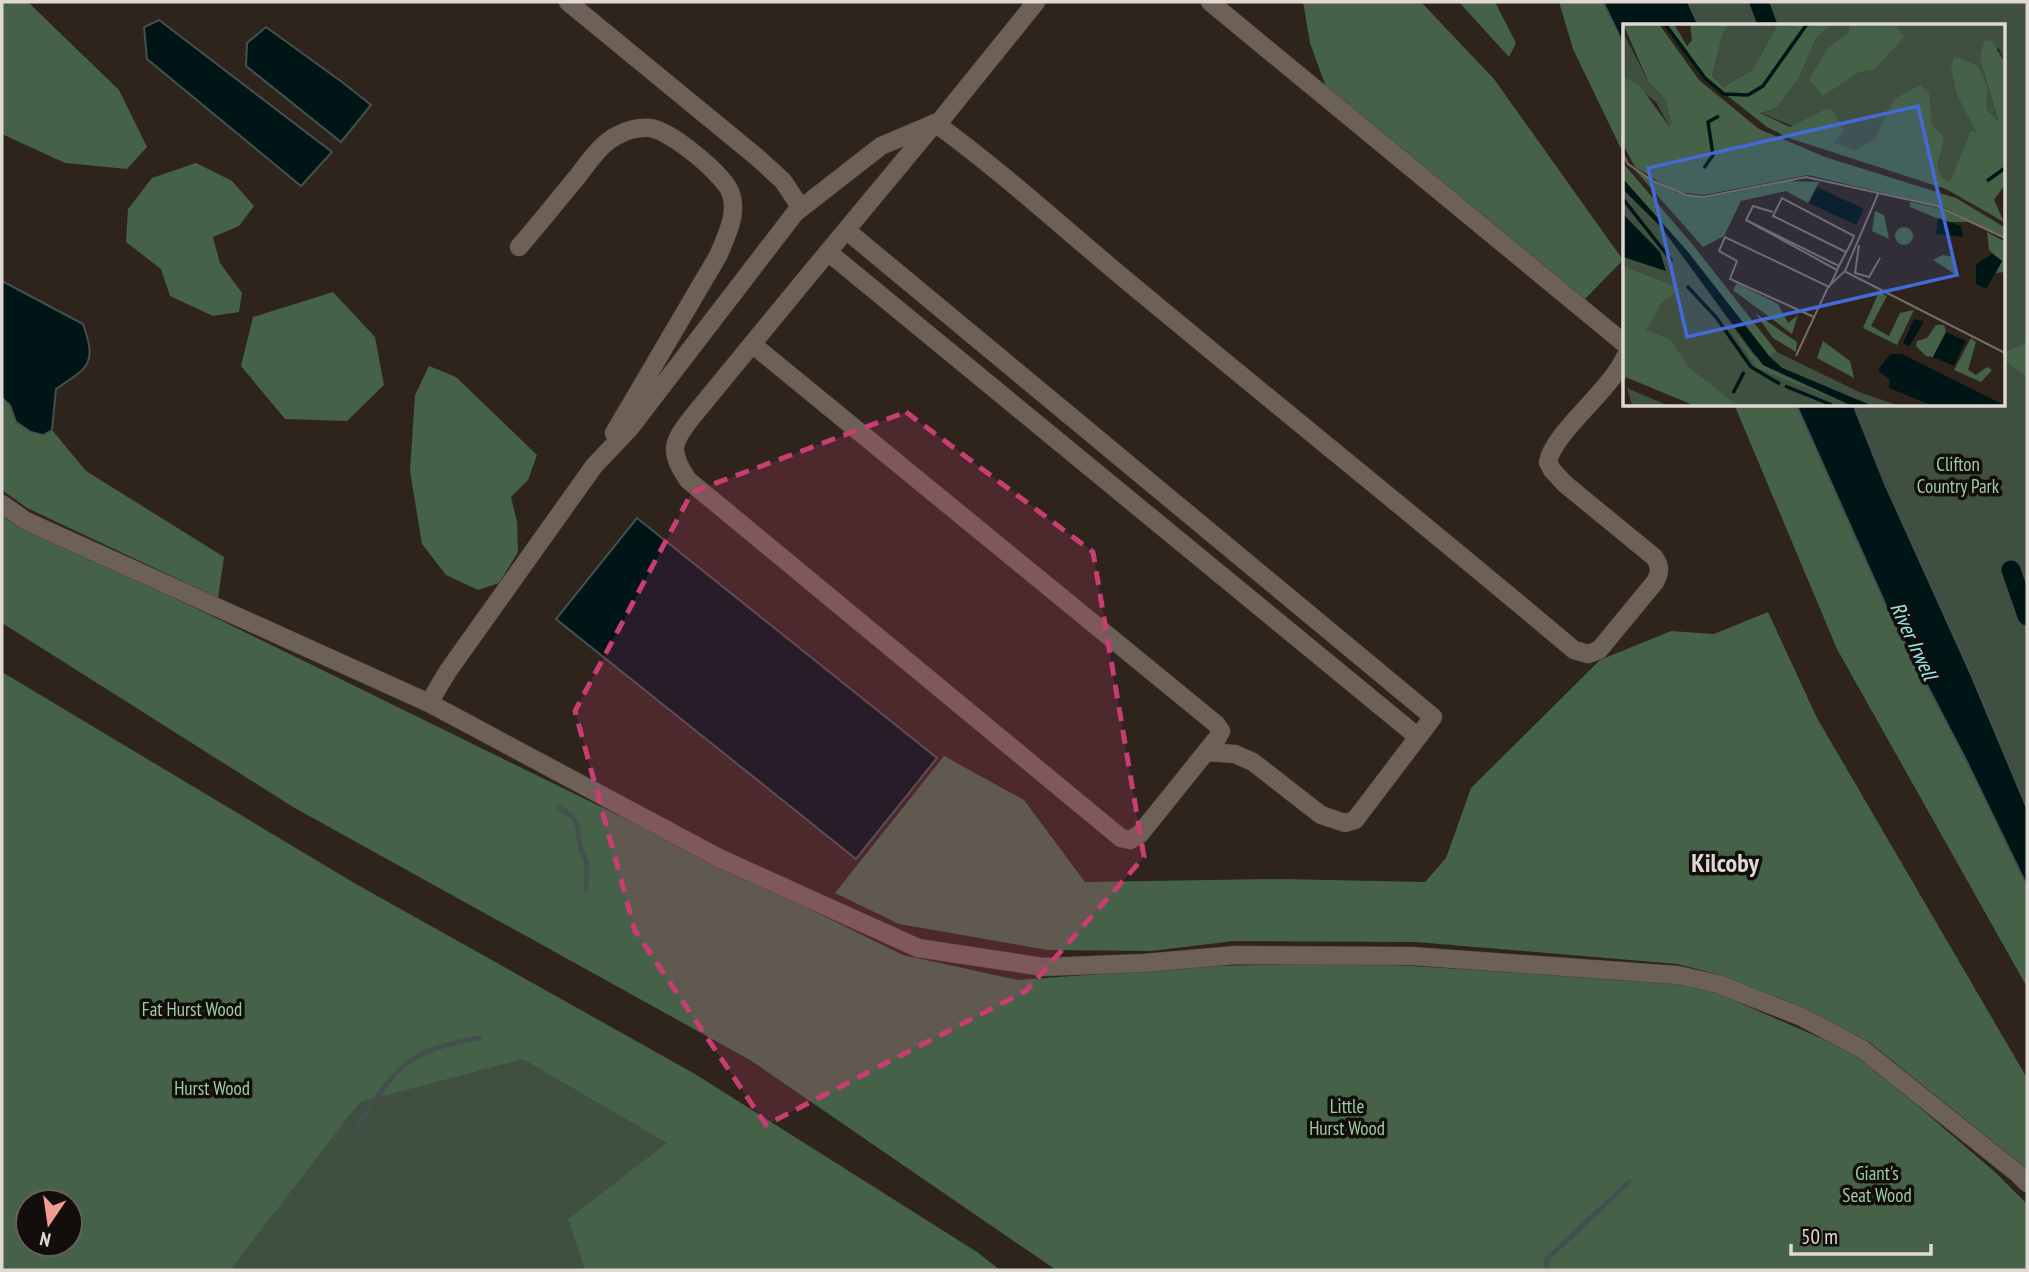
<svg xmlns="http://www.w3.org/2000/svg" width="2029" height="1272" viewBox="0 0 2029 1272" font-family="'PT Sans Narrow',sans-serif">
<rect width="100%" height="100%" fill="#2f241c"/>
<path fill="#3f4f40" fill-rule="evenodd" d="M 1688,2 L 2027,2 L 2027,808 C 1971,673 1908,540 1853,404 L 2003,404 L 2003,26 L 1699,26 Z
M 2,752 L 668,1143 L 856,1270 L 2,1270 ZM 28,1202 L 70,1202 L 70,1244 L 28,1244 Z"/>
<path fill="#456148" fill-rule="evenodd" d="M 2,2 L 28,2 L 119,90 L 147,147 L 127,169 L 65,163 L 2,134 Z
M 1303,2 L 1421,2 L 1494,79 L 1623,260 L 1585,299 L 1326,87 L 1310,43 Z
M 1459,2 L 1495,2 L 1516,43 L 1509,57 Z
M 1559,2 L 1603,2 L 1625,47 L 1625,157 L 1573,49 Z
M 196,163 L 232,181 L 254,206 L 239,226 L 213,237 L 220,263 L 242,293 L 239,312 L 213,316 L 170,296 L 161,269 L 126,242 L 128,209 L 152,178 Z
M 333,292 L 375,337 L 384,385 L 347,421 L 285,419 L 241,366 L 253,317 Z
M 2027,342 L 2027,377 L 2003,359 L 2003,353 Z
M 429,366 L 456,377 L 537,455 L 528,480 L 511,497 L 517,522 L 518,552 L 499,583 L 478,590 L 446,575 L 422,544 L 410,471 L 415,395 Z
M 2,398 L 43,435 L 52,430 L 86,471 L 224,557 L 218,598 L 27,508 L 2,490 Z
M 1734,404 L 1796,404 L 1887,608 L 1966,760 L 2027,886 L 2027,987 L 1837,649 Z
M 2,512 L 39,534 L 212,616 L 903,955 L 1018,980 L 1209,966 L 1361,963 L 1674,982 L 1715,992 L 1857,1054 L 1995,1172 L 2027,1204 L 2027,1270 L 1056,1270 L 750,1060 L 293,807 L 2,623 Z
M 1768,612 L 1817,718 L 2027,1078 L 2027,1169 L 1869,1042 L 1808,1011 L 1720,975 L 1677,964 L 1416,942 L 1234,941 L 1151,951 L 1048,950 L 899,924 L 835,893 L 944,756 L 1024,800 L 1085,882 L 1280,879 L 1425,882 L 1446,858 L 1471,788 L 1600,660 L 1671,631 L 1714,634 Z
M 2,672 L 356,884 L 695,1074 L 977,1252 L 1000,1270 L 585,1270 L 568,1219 L 667,1143 L 523,1059 L 360,1102 L 230,1270 L 2,1270 ZM 28,1202 L 70,1202 L 70,1244 L 28,1244 Z"/>
<path fill="#001516" stroke="#43504f" stroke-width="2" d="M 1603,2 L 1688,2 L 1699,26 L 1625,26 L 1625,47 Z
M 159,20 L 332,152 L 301,186 L 147,59 L 144,27 Z
M 266,27 L 342,82 L 371,105 L 341,142 L 246,66 L 247,43 Z
M 2,281 L 83,324 C 97,364 89,367 56,389 L 52,430 L 43,435 L 31,432 L 16,422 L 10,405 L 2,398 Z
M 1796,404 L 1853,404 L 1885,484 L 1970,672 L 2027,808 L 2027,886 L 1966,760 L 1887,608 Z
M 637,518 L 937,758 L 856,859 L 556,619 Z"/>
<g fill="none" stroke-linecap="round" stroke-linejoin="round">
<path stroke="#43504f" stroke-width="5" d="M 559,808 C 579,818 577,825 580,845 C 580,850 584,856 586,861 C 588,869 586,880 586,889
M 357,1126 C 399,1066 403,1052 479,1038
M 1546,1270 L 1547,1259 L 1629,1182"/>
<path stroke="#001516" stroke-width="19" d="M 1759,2 L 1768,26
M 2011,570 L 2027,616"/>
<defs>
<path id="minor" d="M 568,2 L 758,158 L 783,181 L 801,208
M 1210,2 L 1625,344
M 846,230 L 1433,717 L 1418,737
M 519,247 C 539,224 558,200 577,177 C 589,162 601,143 618,135 C 628,130 639,127 650,128 C 670,130 725,175 731,194 C 738,215 726,236 718,256 L 614,433
M 828,252 L 1418,737 L 1355,820 L 1345,823 L 1321,815 L 1253,762 L 1235,754 L 1206,752
M 752,344 L 1216,724 L 1221,731 L 1218,737 L 1140,834 L 1130,840 L 1121,838 L 688,480 C 668,450 672,443 693,416 C 773,318 854,220 935,123 C 1008,176 1074,238 1144,295 C 1287,414 1432,530 1574,650 L 1588,654 L 1599,650 L 1655,582 C 1660,572 1661,566 1654,557 L 1565,484 L 1552,470 L 1548,462 C 1553,433 1611,390 1625,357
M 2,504 L 26,521 L 429,703 L 719,858 L 918,948 L 1043,967 L 1144,963 L 1236,955 L 1411,956 L 1677,975 L 1718,984 L 1802,1017 L 1862,1049 L 2017,1173 L 2027,1183
M 429,703 L 448,671 L 594,466 L 630,428 L 795,213 L 881,146 L 940,121 L 1036,2"/>
</defs>
<use href="#minor" stroke="#4b423b" stroke-width="19"/>
<use href="#minor" stroke="#6d6057" stroke-width="18"/>
</g>
<path fill="#c83e73" fill-opacity="0.2" stroke="#c83e73" stroke-width="5" stroke-dasharray="14 9" stroke-linejoin="round" d="M 906,412 L 1093,552 L 1144,857 L 1026,991 L 766,1125 L 635,931 L 575,711 L 692,492 Z"/>
<g text-anchor="middle" dominant-baseline="central" stroke-width="7" stroke-linejoin="round" paint-order="stroke">
<g font-size="19" fill="#9bcea0" stroke="#130e0b">
<text x="1958" y="464">Clifton<tspan x="1958" dy="22">Country Park</tspan></text>
<text x="192" y="1009">Fat Hurst Wood</text>
<text x="212" y="1088">Hurst Wood</text>
<text x="1347" y="1106">Little<tspan x="1347" dy="22">Hurst Wood</tspan></text>
<text x="1877" y="1173">Giant's<tspan x="1877" dy="22">Seat Wood</tspan></text>
</g>
<g font-size="21" font-style="italic" fill="#94e9eb" stroke="#130e0b">
<text transform="translate(1914 641) rotate(65)">River Irwell</text>
</g>
<g font-size="26" font-weight="bold" fill="#dfd8d3" stroke="#130e0b">
<text x="1725" y="862">Kilcoby</text>
</g>
</g>
<g transform="translate(1623 24)">
<rect width="382" height="382" fill="#2f241c"/>
<path d="M 107,0 L 155,0 L 129,46 L 100,63 L 89,51 L 100,10 ZM 209,0 L 381,0 L 381,37 L 376,24 L 357,33 L 378,109 L 327,158 L 210,119 L 136,88 L 153,84 L 175,56 L 193,14 ZM 0,8 L 26,59 L 42,75 L 50,99 L 46,102 L 33,78 L 0,52 ZM 0,165 L 39,204 L 131,331 L 227,381 L 70,381 L 24,359 L 4,353 L 0,358 ZM 154,328 L 236,368 L 274,381 L 247,381 L 159,344 L 146,332 ZM 4,364 L 18,370 L 44,381 L 9,381 Z" fill="#3f4f40"/>
<path d="M 0,0 L 36,0 L 76,56 L 136,105 L 202,133 L 333,174 L 381,203 L 381,214 L 320,183 L 185,151 L 81,171 L 55,168 L 33,156 L 12,143 L 0,121 L 0,52 L 17,62 L 46,102 L 49,99 L 42,75 L 26,59 ZM 43,0 L 51,0 L 64,22 L 69,16 L 67,0 L 107,0 L 100,10 L 89,51 L 100,63 L 129,46 L 155,0 L 209,0 L 193,14 L 175,56 L 153,84 L 137,89 L 167,103 L 203,85 L 209,86 L 221,106 L 211,119 L 232,126 L 252,115 L 271,75 L 297,61 L 306,69 L 309,100 L 321,114 L 314,143 L 318,153 L 327,158 L 348,107 L 354,109 L 334,71 L 328,44 L 331,32 L 355,42 L 364,63 L 363,85 L 375,97 L 357,34 L 361,17 L 368,16 L 381,37 L 381,162 L 371,176 L 381,198 L 323,165 L 166,114 L 144,103 L 82,54 ZM 227,0 L 271,0 L 281,13 L 251,46 L 236,48 L 200,72 L 186,55 L 206,23 L 226,9 ZM 0,139 L 70,221 L 154,328 L 146,332 L 65,228 L 0,155 ZM 12,146 L 54,169 L 82,174 L 165,157 L 196,158 L 185,179 L 163,167 L 118,177 L 101,212 L 80,223 ZM 287,178 L 315,184 L 346,198 L 323,198 L 287,183 ZM 252,187 L 261,191 L 266,215 L 249,207 ZM272 212a9 9 0 1 1 18 0a9 9 0 1 1-18 0ZM 364,208 L 381,217 L 381,248 L 373,249 L 379,237 L 366,226 ZM 320,231 L 331,233 L 336,253 L 310,236 ZM 0,242 L 58,265 L 39,278 L 23,306 L 47,315 L 66,344 L 114,381 L 70,381 L 0,352 ZM 114,259 L 155,280 L 165,299 L 175,291 L 169,310 L 110,266 ZM 256,268 L 264,272 L 248,302 L 266,312 L 277,289 L 291,286 L 274,321 L 240,304 ZM 132,289 L 174,318 L 173,328 L 150,314 ZM 313,301 L 321,301 L 323,308 L 310,333 L 303,332 L 293,322 L 294,317 L 304,314 ZM 106,302 L 140,341 L 227,381 L 134,344 ZM 348,314 L 353,318 L 345,346 L 353,351 L 364,343 L 369,346 L 358,358 L 331,346 ZM 200,317 L 227,337 L 231,354 L 194,334 Z" fill="#456148"/>
<path d="M 0,155 L 65,228 L 146,332 L 159,344 L 247,381 L 227,381 L 140,341 L 39,204 L 0,165 ZM 194,163 L 241,185 L 233,201 L 186,179 ZM 0,190 L 37,228 L 43,247 L 0,233 ZM 315,194 L 338,202 L 340,213 L 313,210 ZM 369,230 L 379,237 L 363,265 L 353,260 L 353,240 ZM 291,295 L 301,297 L 286,323 L 280,319 ZM 323,308 L 343,317 L 331,342 L 310,333 ZM 267,330 L 279,330 L 381,381 L 308,381 L 266,364 L 267,356 L 255,346 Z" fill="#001516"/>
<path fill="none" stroke="#001516" stroke-width="3.5" d="M 42,0 L 82,54 L 101,70 L 125,71 L 140,62 L 184,0M 81,144 L 90,131 L 85,98 L 96,92M 364,157 L 382,144M 0,175 L 49,237M 64,262 L 93,293 L 128,343 L 157,360M 162,362 L 209,381M 110,369 L 121,348"/>
<path fill="none" stroke="#756c65" stroke-width="2" d="M 0,130 L 5,140 L 30,157 L 63,171 L 81,173 L 183,153 L 314,182 L 382,214M 150,188 L 130,182 L 123,196 L 216,242M 123,196 L 214,246M 236,221 L 232,249 L 246,253 L 257,234M 221,247 L 382,329M 191,293 L 107,255 L 114,237 L 96,227 L 102,213 L 206,263 L 212,251 L 216,242 L 229,217 L 231,212 L 159,174 L 150,192 L 223,228M 173,332 L 205,263 L 222,247 L 255,170"/>
<path fill="#446ad7" fill-opacity="0.15" stroke="#446ad7" stroke-width="3.5" d="M 295,82 L 334,251 L 64,313 L 25,144 Z"/>
<rect width="382" height="382" fill="none" stroke="#dfd8d3" stroke-width="3.5"/>
</g>
<rect width="2029" height="1272" fill="none" stroke="#dfd8d3" stroke-width="7"/>
<g transform="translate(49 1223) rotate(193)"><circle r="33" fill="#130e0b" stroke="#655f5b" stroke-width="2"/>
<path d="M0-5L12 26L0 18L-12 26Z" fill="#f59c91"/>
<text y="-10" font-size="19" font-weight="bold" text-anchor="middle" fill="#dfd8d3">N</text>
</g>
<path d="M1791 1244v10h140v-10" fill="none" stroke="#dfd8d3" stroke-width="3.5"/>
<text x="1801" y="1244" font-size="21" fill="#dfd8d3" stroke="#130e0b" stroke-width="5" paint-order="stroke">50 m</text>
</svg>
